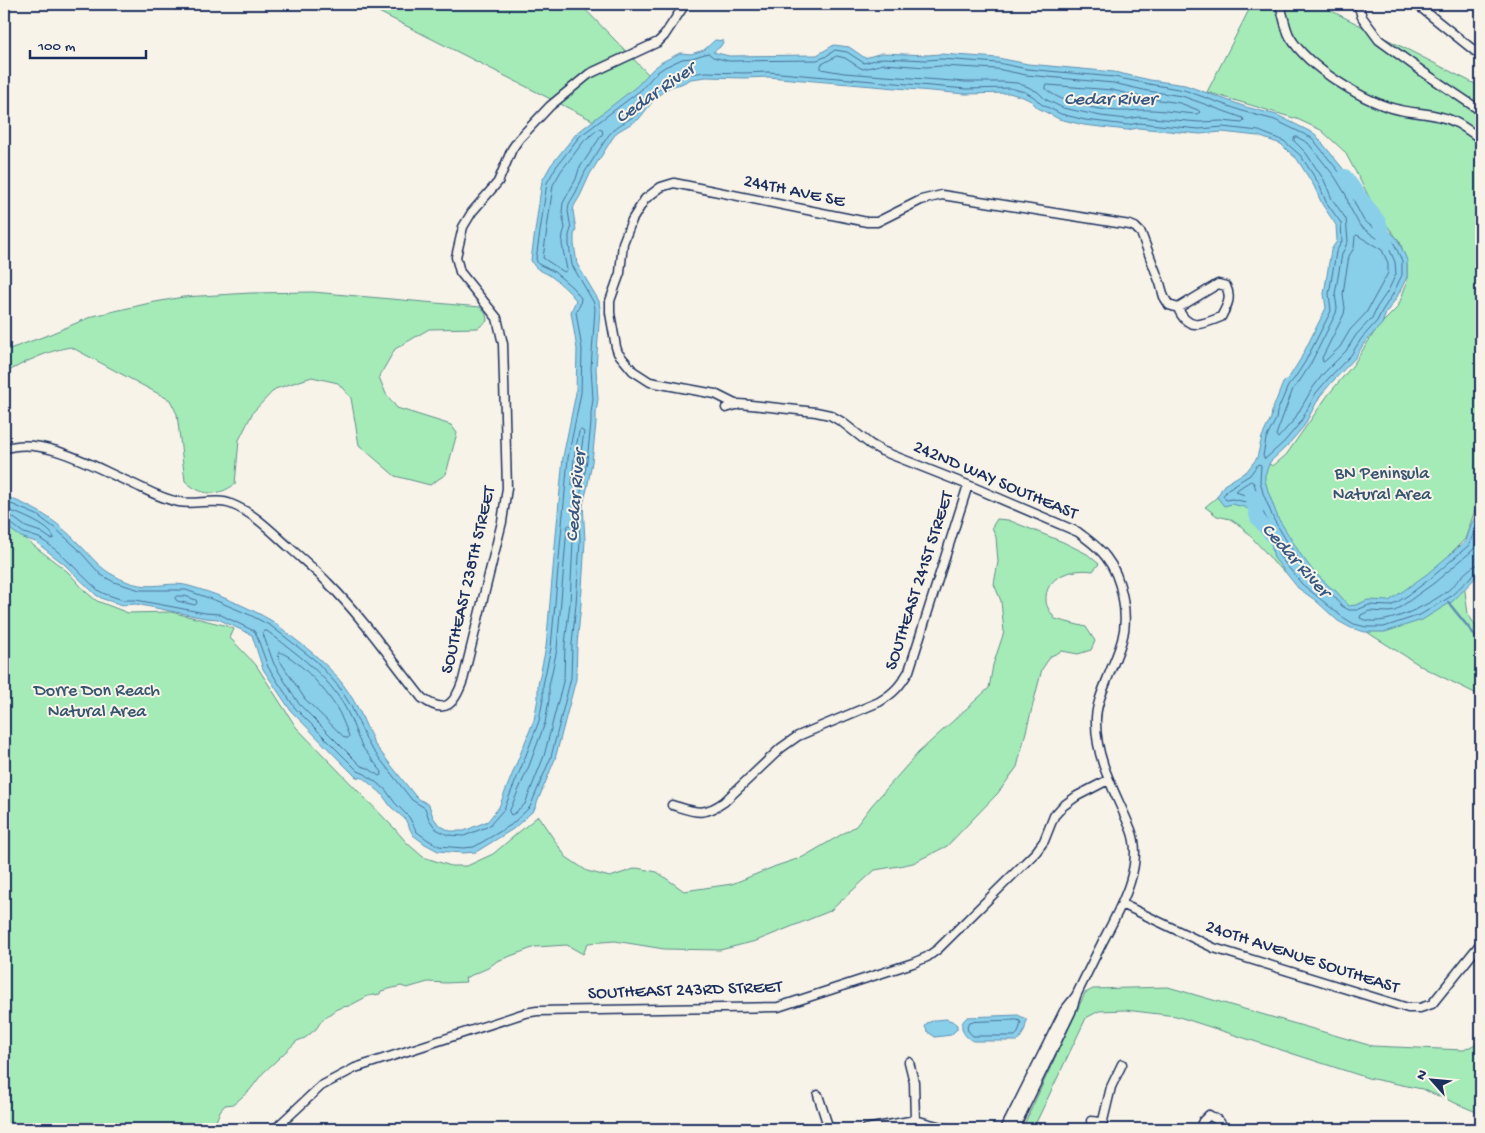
<svg xmlns="http://www.w3.org/2000/svg" width="1485" height="1133" viewBox="0 0 1485 1133" font-family="'Gochi Hand',sans-serif">
<rect width="100%" height="100%" fill="#f7f3e8"/>
<filter id="ink" filterUnits="userSpaceOnUse"><feTurbulence type="fractalNoise" baseFrequency=".02" numOctaves="2"/><feDisplacementMap in="SourceGraphic" scale="10" xChannelSelector="R" yChannelSelector="G"/><feConvolveMatrix kernelMatrix="1 2 1 2 8 2 1 2 1" color-interpolation-filters="sRGB"/></filter>
<g filter="url(#ink)">
<path fill="#a5ebb7" stroke="#608d8a" d="M 369,4 L 580,4 L 649,75 L 639,86 L 594,121 L 367,6 Z
M 1252,4 L 1318,4 L 1481,87 L 1481,493 L 1465,539 L 1449,555 L 1461,561 L 1468,614 L 1477,628 L 1481,629 L 1481,696 L 1426,669 L 1373,636 L 1307,590 L 1274,563 L 1266,553 L 1242,527 L 1230,519 L 1217,516 L 1205,507 L 1262,460 L 1273,466 L 1286,455 L 1328,395 L 1353,365 L 1377,328 L 1398,307 L 1407,282 L 1407,265 L 1400,242 L 1378,214 L 1345,152 L 1321,130 L 1297,119 L 1207,92 Z
M 313,292 L 480,307 L 486,314 L 487,321 L 478,328 L 429,329 L 395,349 L 379,377 L 386,394 L 397,408 L 451,425 L 457,433 L 446,474 L 430,485 L 395,476 L 359,445 L 351,398 L 338,383 L 312,377 L 275,389 L 253,412 L 239,440 L 235,484 C 218,497 201,496 185,481 L 177,414 L 170,400 L 71,347 C 49,350 22,363 4,374 L 4,351 L 48,335 L 93,316 L 150,303 L 183,297 L 251,293 Z
M 997,519 L 1008,520 L 1063,542 L 1087,554 L 1099,564 L 1093,571 C 1073,568 1044,576 1046,601 C 1046,607 1052,614 1055,619 L 1086,627 L 1095,641 L 1091,650 L 1078,654 L 1062,651 L 1051,656 L 1042,669 L 1017,767 L 998,793 L 947,846 L 913,863 L 899,866 L 875,870 L 830,911 L 756,941 L 720,950 L 664,949 L 615,941 L 588,943 L 583,954 L 567,945 L 535,947 L 497,961 L 488,968 L 465,978 L 466,982 L 446,983 L 428,982 L 407,988 L 401,986 L 381,991 L 380,994 L 368,996 L 349,1006 L 342,1007 L 335,1010 L 322,1020 L 316,1029 L 305,1038 L 297,1041 L 262,1074 L 250,1090 L 234,1104 L 225,1105 L 220,1111 L 213,1129 L 4,1129 L 4,526 L 11,528 L 68,572 L 86,592 L 97,601 L 128,613 L 171,612 L 224,625 L 234,629 L 230,638 L 256,665 L 296,727 L 394,828 L 407,843 L 423,857 L 451,866 L 467,866 L 493,854 L 538,816 L 566,857 L 587,871 L 610,877 L 637,868 L 657,872 L 684,891 L 732,884 L 776,866 L 803,857 L 856,826 L 872,805 L 918,753 L 989,688 L 993,665 L 1004,632 L 1001,601 L 994,584 L 998,562 L 996,537 L 992,527 Z
M 1168,987 L 1372,1046 L 1464,1050 L 1481,1041 L 1481,1114 L 1422,1089 L 1368,1078 L 1176,1016 L 1125,1010 L 1099,1011 L 1086,1018 L 1033,1129 L 1022,1129 L 1085,993 L 1093,989 Z"/>
<path fill="#89cfea" stroke="#5d8fb2" d="M 715,40 L 724,41 L 720,47 L 713,52 L 729,56 L 817,55 L 834,45 L 849,47 L 865,58 L 882,53 L 927,55 L 941,54 L 998,58 L 1028,64 L 1114,72 L 1150,80 L 1185,85 L 1246,107 L 1277,115 L 1315,134 L 1344,170 L 1357,191 L 1360,202 L 1368,218 L 1389,231 L 1397,238 L 1407,260 L 1407,277 L 1397,297 L 1386,313 L 1382,324 L 1365,342 L 1355,358 L 1332,382 L 1320,396 L 1304,426 L 1287,446 L 1270,462 L 1265,475 L 1265,480 L 1268,491 L 1278,518 L 1301,555 L 1313,571 L 1330,587 L 1336,591 L 1349,606 L 1356,605 L 1368,600 L 1389,601 L 1427,574 L 1466,541 L 1471,525 L 1481,505 L 1481,572 L 1453,601 L 1422,620 L 1385,632 L 1365,632 L 1351,628 L 1338,621 L 1315,600 L 1298,588 L 1274,558 L 1269,535 L 1260,515 L 1244,507 L 1232,504 L 1224,506 L 1217,497 L 1224,485 L 1247,471 L 1257,458 L 1262,437 L 1271,418 L 1272,411 L 1283,383 L 1290,376 L 1300,360 L 1326,308 L 1324,294 L 1331,250 L 1337,241 L 1336,225 L 1322,204 L 1314,186 L 1297,159 L 1288,151 L 1281,144 L 1258,136 L 1222,132 L 1200,134 L 1138,128 L 1127,130 L 1084,125 L 1059,119 L 1038,108 L 1031,101 L 1023,97 L 1009,93 L 966,94 L 768,77 L 744,78 L 706,77 L 691,79 L 681,84 L 670,87 L 656,97 L 639,119 L 617,132 L 612,139 L 590,174 L 580,196 L 574,206 L 573,211 L 576,230 L 574,235 L 574,244 L 577,264 L 599,301 L 600,309 L 596,368 L 598,399 L 596,413 L 596,423 L 592,462 L 587,489 L 583,504 L 585,541 L 581,604 L 577,645 L 576,679 L 555,759 L 534,810 L 513,829 L 476,852 L 463,853 L 438,851 L 425,844 L 413,835 L 405,819 L 391,807 L 381,793 L 363,778 L 356,777 L 291,711 L 263,669 L 252,635 L 218,619 L 205,618 L 136,604 L 123,605 L 103,599 L 96,595 L 64,564 L 46,550 L 36,542 L 21,537 L 4,525 L 4,496 C 35,507 56,520 79,544 C 91,556 100,569 115,576 C 122,580 132,584 140,585 C 156,588 173,581 189,586 C 217,594 247,606 272,621 C 281,627 288,634 296,640 C 319,657 341,677 355,703 C 362,714 366,728 373,740 L 372,741 L 416,797 L 429,805 L 433,817 L 439,825 L 450,831 L 464,831 L 488,821 L 499,807 L 534,720 L 538,698 L 538,685 L 546,647 L 563,457 L 576,393 L 577,349 L 571,312 L 576,300 C 569,291 561,284 552,277 C 543,270 536,272 531,260 L 542,181 L 551,165 L 576,134 L 637,86 L 653,69 L 662,62 L 680,53 L 691,54 L 704,50 Z
M 1018,1015 L 1026,1019 C 1027,1026 1023,1035 1018,1041 L 973,1041 C 962,1036 957,1023 968,1017 Z
M 946,1019 L 952,1021 L 957,1025 L 957,1029 L 951,1035 L 935,1037 L 928,1032 L 925,1027 L 927,1023 L 935,1020 Z"/>
<g fill="none" stroke-linecap="round" stroke-linejoin="round">
<path stroke="#476f96" stroke-width="1" d="M 837,56 L 845,58 L 859,67 L 863,69 L 884,64 L 926,67 L 941,66 L 997,69 L 1026,75 L 1113,83 L 1148,91 L 1182,96 L 1243,118 L 1244,121 L 1242,123 L 1222,121 L 1199,122 L 1139,117 L 1127,119 L 1101,116 L 1063,108 L 1045,99 L 1038,92 L 1028,87 L 1017,83 L 1003,82 L 966,82 L 844,73 L 821,69 L 821,65 Z
M 1048,85 L 1112,90 L 1146,98 L 1180,103 L 1198,110 L 1200,112 L 1197,114 C 1178,113 1158,109 1139,110 C 1135,110 1131,111 1127,111 C 1106,112 1061,104 1046,89 L 1046,86 Z
M 599,129 L 602,130 L 603,133 L 579,169 L 576,179 L 563,203 L 562,212 L 565,228 L 563,234 L 562,244 L 567,270 L 564,272 L 543,258 L 553,185 L 561,171 L 584,141 Z
M 1297,137 L 1308,143 L 1335,177 L 1346,195 L 1349,206 L 1360,226 L 1388,246 L 1395,262 L 1396,274 L 1388,291 L 1377,307 L 1372,318 L 1356,335 L 1346,351 L 1323,374 L 1312,389 L 1294,420 L 1278,438 L 1276,435 L 1293,389 L 1299,382 L 1310,365 L 1336,313 L 1337,308 L 1335,294 L 1342,254 L 1348,241 L 1346,219 L 1332,199 L 1324,180 L 1306,153 L 1294,141 L 1294,138 Z
M 1357,235 L 1382,250 L 1388,263 L 1388,273 L 1366,313 L 1350,330 L 1340,347 L 1325,361 L 1323,362 L 1322,358 L 1344,314 L 1345,308 L 1343,294 L 1345,280 L 1349,256 L 1354,248 L 1355,237 Z
M 581,430 L 584,432 L 576,485 L 574,487 L 572,485 L 574,458 L 579,432 Z
M 1251,481 L 1254,483 L 1258,497 L 1256,499 L 1236,492 L 1237,490 Z
M 4,501 L 37,515 L 56,529 L 76,547 L 101,575 L 114,582 L 140,590 L 186,590 L 217,601 L 250,615 L 271,626 L 316,661 L 339,687 L 351,706 L 369,745 L 412,800 L 425,808 L 429,819 L 436,829 L 448,835 L 464,836 L 489,826 L 504,809 L 523,763 L 539,721 L 543,699 L 543,685 L 551,648 L 568,458 L 581,393 L 582,349 L 576,312 L 580,305 L 581,298 L 572,287 L 553,271 L 538,264 L 536,259 L 547,183 L 556,167 L 579,137 L 641,90 L 656,73 L 665,67 L 682,59 L 692,58 L 708,53 L 713,57 L 729,61 L 817,60 L 825,57 L 835,50 L 847,52 L 864,63 L 883,58 L 926,60 L 941,59 L 998,63 L 1027,69 L 1114,77 L 1149,84 L 1184,90 L 1245,112 L 1275,120 L 1312,138 L 1340,173 L 1352,193 L 1355,204 L 1364,221 L 1393,241 L 1402,261 L 1402,275 L 1393,294 L 1382,311 L 1377,321 L 1361,339 L 1351,355 L 1328,379 L 1316,393 L 1300,423 L 1284,442 L 1265,459 L 1263,456 L 1266,439 L 1276,419 L 1277,412 L 1288,386 L 1294,379 L 1305,362 L 1331,311 L 1329,294 L 1336,252 L 1342,241 L 1341,223 L 1326,202 L 1319,184 L 1301,156 L 1284,141 L 1259,131 L 1223,127 L 1199,129 L 1139,123 L 1127,125 L 1085,120 L 1061,114 L 1041,104 L 1034,97 L 1025,92 L 1010,88 L 966,89 L 768,72 L 744,73 L 706,72 L 690,74 L 679,79 L 668,82 L 653,94 L 636,115 L 615,128 L 608,136 L 585,172 L 576,192 L 569,204 L 568,211 L 571,229 L 569,235 L 569,245 L 572,265 L 594,303 L 595,309 L 591,368 L 593,399 L 591,413 L 591,423 L 587,461 L 582,488 L 578,504 L 580,541 L 576,604 L 572,644 L 571,678 L 551,757 L 530,807 L 511,825 L 474,847 L 463,848 L 439,846 L 428,840 L 417,832 L 409,817 L 395,803 L 385,789 L 365,774 L 358,771 L 295,708 L 268,667 L 256,634 L 254,631 L 219,614 L 205,613 L 136,600 L 123,600 L 105,594 L 99,591 C 81,575 60,550 39,538 C 34,536 29,535 24,533 C 17,529 12,522 4,521
M 4,508 C 16,513 50,525 54,538 L 51,539 L 41,532 L 26,527 L 11,516 L 4,515
M 1481,516 L 1476,527 L 1469,545 L 1431,578 L 1410,594 L 1391,606 L 1369,605 L 1357,610 L 1349,610 L 1342,606 L 1333,595 L 1326,591 L 1309,574 L 1297,558 L 1274,520 L 1263,493 L 1260,481 L 1261,465 L 1258,464 L 1250,475 L 1228,489 L 1223,496 L 1226,500 L 1232,499 L 1246,502 L 1263,512 L 1274,533 L 1279,556 L 1302,584 L 1341,616 L 1354,624 L 1366,627 L 1384,627 L 1420,615 L 1450,597 L 1476,572 L 1481,570
M 570,525 L 572,527 L 573,541 L 570,603 L 565,644 L 564,678 L 544,756 L 525,804 L 515,813 L 511,815 L 509,812 L 529,766 L 545,723 L 549,700 L 549,686 L 557,649 L 567,527 Z
M 1481,530 L 1476,545 L 1473,550 L 1434,583 L 1395,611 L 1389,612 L 1369,611 L 1361,615 L 1360,618 C 1380,630 1429,605 1446,592 C 1457,584 1468,565 1481,564
M 177,596 L 185,596 L 196,600 L 197,603 L 195,605 L 177,601 L 175,598 Z
M 264,631 L 267,631 C 297,654 328,675 346,709 C 353,721 356,736 363,748 C 369,756 376,764 382,772 L 381,775 L 379,776 L 368,768 L 361,766 L 299,704 L 274,664 L 263,634 Z
M 280,652 C 300,660 330,694 340,714 C 343,721 346,728 349,736 L 348,738 L 345,738 L 305,699 L 280,661 L 278,655 Z
M 1017,1020 L 1020,1021 L 1021,1023 L 1018,1033 L 1015,1036 L 973,1036 L 968,1031 L 967,1026 L 970,1022 Z"/>
<path stroke="#5d8fb2" stroke-width="2.5" d="M 1448,602 L 1477,638 L 1481,640"/>
<path stroke="#89cfea" stroke-width="14" d="M 1345,176 L 1379,222 L 1387,244
M 1252,495 L 1252,499 L 1257,518 L 1278,543"/>
<defs>
<path id="street" d="M 1280,4 C 1283,14 1285,28 1290,37 C 1308,67 1365,103 1400,110 C 1413,113 1428,113 1441,117 C 1456,120 1469,131 1481,139
M 1358,4 L 1362,17 L 1379,40 L 1423,72 L 1481,111
M 1418,4 L 1420,7 L 1481,56
M 737,405 L 715,394 L 650,382 L 633,371 L 618,353 L 616,347 L 610,313 L 610,301 L 620,273 L 623,243 L 632,220 L 645,199 L 661,187 L 674,183 L 867,222 L 877,222 L 921,200 L 942,195 L 1130,225 L 1135,227 L 1141,233 L 1160,283 L 1164,297 L 1169,305 L 1178,308 L 1218,284 L 1226,286 C 1232,298 1227,306 1221,317 C 1202,325 1187,331 1178,308
M 726,408 L 739,404 L 751,405 L 816,412 L 830,415 L 842,422 L 870,444 L 882,451 L 968,485 L 1078,532 C 1088,540 1099,547 1106,557 C 1122,577 1129,616 1122,640 C 1119,651 1114,662 1110,672 C 1104,688 1095,706 1096,723 C 1096,762 1117,795 1131,830 C 1145,866 1119,910 1103,941 C 1094,959 1085,977 1076,996
M 4,449 C 42,435 94,467 129,482 C 145,489 161,499 179,502 C 195,505 217,498 231,504 C 254,513 271,531 289,547 C 302,559 316,570 328,583 C 363,618 391,659 422,698 C 446,716 455,703 463,680 L 502,522 L 507,488 L 503,344 L 497,318 L 460,272 L 456,257 L 463,227 L 472,212 L 498,182 L 512,149 L 519,139 L 550,106 L 589,74 L 658,42 L 664,36 L 685,4
M 672,805 C 695,812 703,817 724,802 L 781,748 L 798,736 L 879,702 C 894,693 900,686 909,671 L 968,485
M 1122,904 L 1214,948 L 1408,1008 L 1420,1008 L 1432,1004 L 1481,943
M 909,1062 L 914,1082 L 915,1120
M 818,1095 L 829,1129
M 1091,1121 L 1102,1122
M 275,1129 L 321,1086 L 355,1068 L 525,1013 L 537,1011 L 778,1007 L 913,963 L 927,957 L 938,949 L 1036,852 L 1044,841 L 1054,816 L 1063,806 L 1077,796 L 1108,780
M 866,1129 L 915,1120 L 949,1129
M 1005,1129 L 1064,1011 L 1076,996 L 1071,1012 L 1014,1129
M 1101,1129 L 1111,1087 L 1122,1064
M 1199,1129 L 1203,1121 L 1209,1115 L 1219,1121 L 1225,1129"/>
</defs>
<use href="#street" stroke="#1b2f5e" stroke-width="11"/>
<use href="#street" stroke="#f7f3e8" stroke-width="8"/>
</g>
</g>
<g text-anchor="middle" dominant-baseline="central" stroke-width="4" stroke-linejoin="round" paint-order="stroke">
<g font-size="18" fill="#1b2f5e" stroke="#f7f3e8">
<text transform="translate(794 192) rotate(12)">244TH AVE SE</text>
<text transform="translate(995 481) rotate(23)">242ND WAY SOUTHEAST</text>
<text transform="translate(469 580) rotate(-77)">SOUTHEAST 238TH STREET</text>
<text transform="translate(920 581) rotate(-72)">SOUTHEAST 241ST STREET</text>
<text transform="translate(1302 958) rotate(18)">240TH AVENUE SOUTHEAST</text>
<text transform="translate(685 991) rotate(-2)">SOUTHEAST 243RD STREET</text>
</g>
<g font-size="18" fill="#375570" stroke="#f7f3e8">
<text x="1382" y="474">BN Peninsula<tspan x="1382" dy="21">Natural Area</tspan></text>
<text x="97" y="691">Dorre Don Reach<tspan x="97" dy="21">Natural Area</tspan></text>
</g>
<g font-size="19" font-style="italic" fill="#365781" stroke="#f7f3e8">
<text transform="translate(656 94) rotate(-35)">Cedar River</text>
<text x="1110" y="100">Cedar River</text>
<text transform="translate(577 496) rotate(-85)">Cedar River</text>
<text transform="translate(1295 561) rotate(48)">Cedar River</text>
</g>
</g>
<rect width="1485" height="1133" fill="none" stroke="#f7f3e8" stroke-width="20"/>
<rect x="10" y="10" width="1465" height="1113" fill="none" stroke="#1b2f5e" stroke-width="2" filter="url(#ink)"/>
<g transform="translate(1432 1080) rotate(297)" stroke="#f7f3e8" stroke-width="4" paint-order="stroke">
<path d="M0-4L9 19L0 12L-9 19Z" fill="#1b2f5e"/>
<text y="-8" font-size="14" font-weight="bold" text-anchor="middle" fill="#1b2f5e">N</text>
</g>
<path d="M30 50v8h116v-8" fill="none" stroke="#1b2f5e" stroke-width="2.5"/>
<text x="38" y="50" font-size="15" fill="#1b2f5e" stroke="#f7f3e8" stroke-width="4" paint-order="stroke">100 m</text>
</svg>
